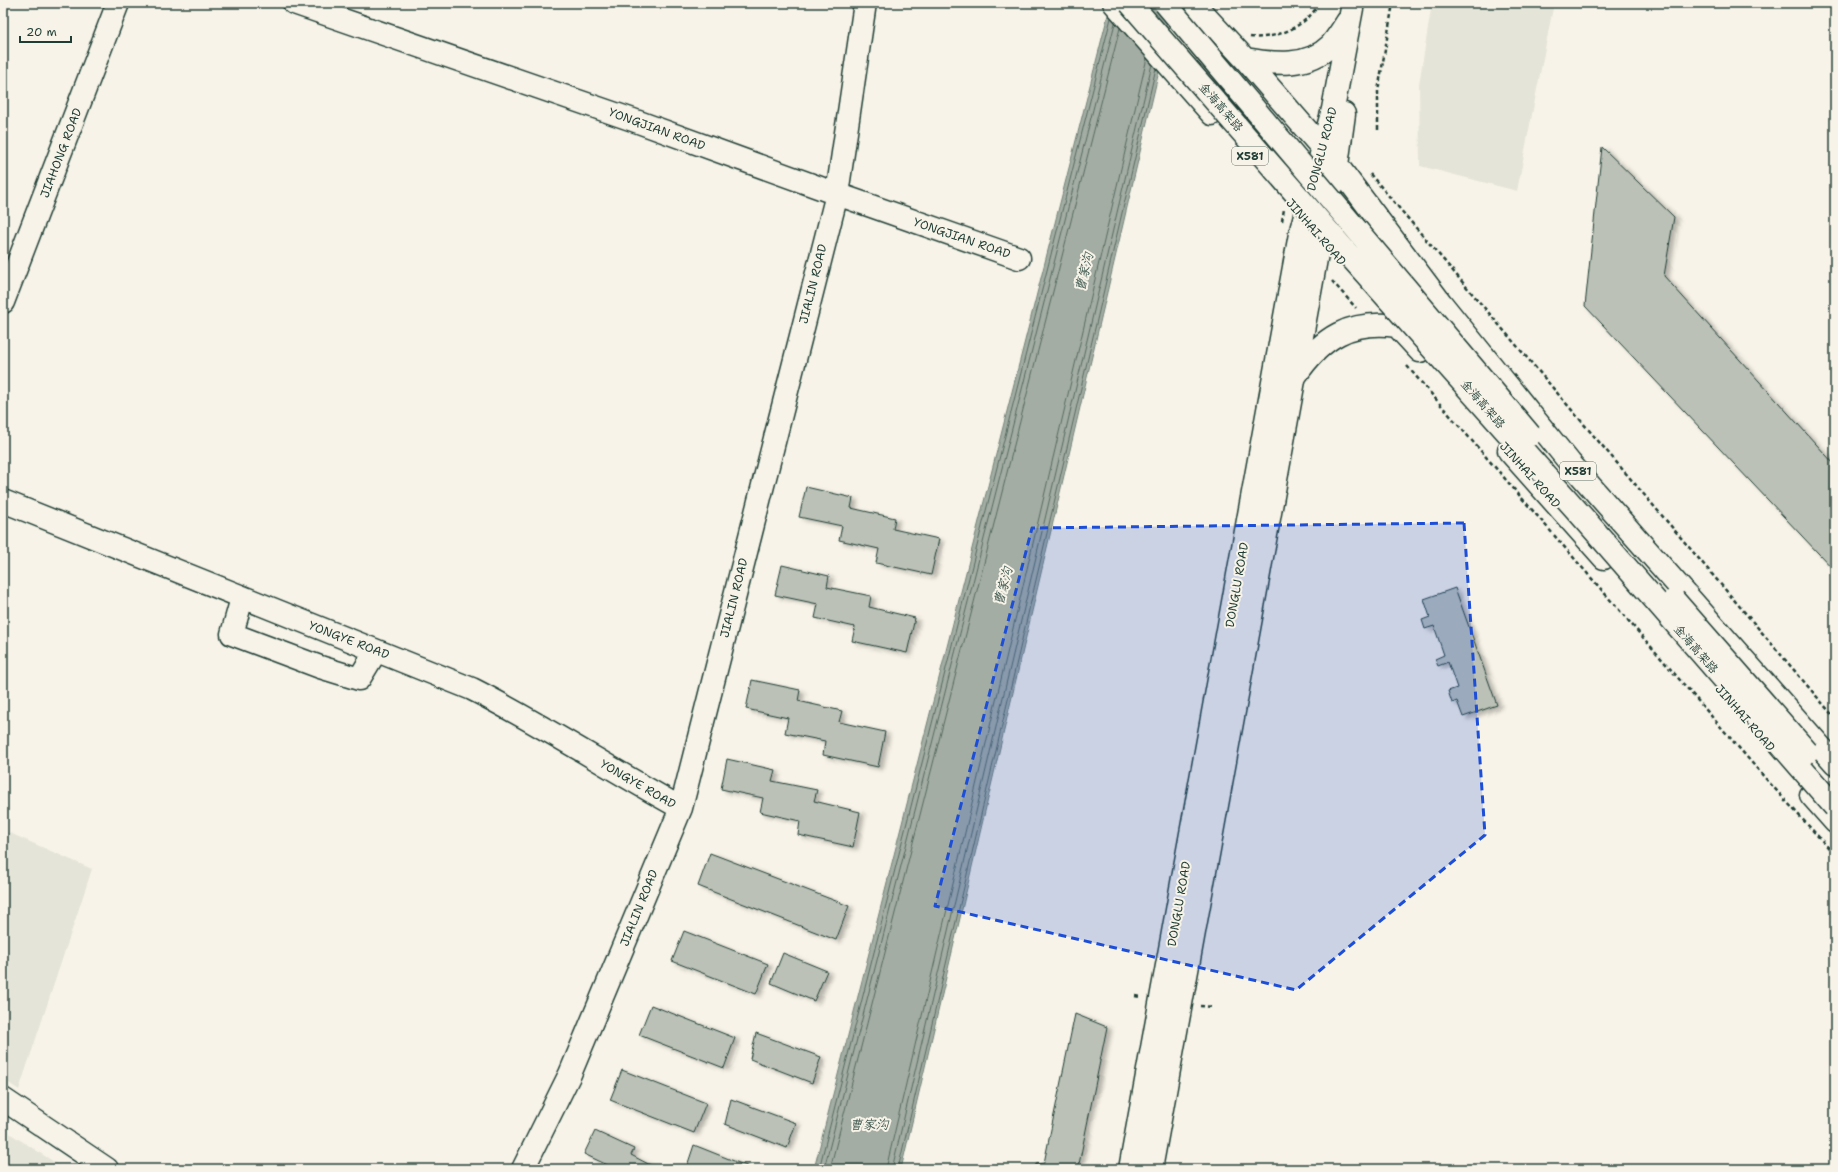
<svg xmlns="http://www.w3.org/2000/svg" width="1838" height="1172" viewBox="0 0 1838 1172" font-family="'Shantell Sans','LXGW WenKai TC',sans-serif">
<defs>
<filter id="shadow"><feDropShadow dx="4.5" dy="2.5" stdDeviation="2" flood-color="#0004"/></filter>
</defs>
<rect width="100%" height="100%" fill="#f7f3e8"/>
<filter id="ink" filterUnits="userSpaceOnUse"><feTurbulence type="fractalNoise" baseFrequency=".025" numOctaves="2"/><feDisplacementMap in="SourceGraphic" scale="8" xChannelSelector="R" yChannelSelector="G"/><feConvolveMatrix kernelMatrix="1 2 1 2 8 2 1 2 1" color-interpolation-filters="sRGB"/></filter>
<g filter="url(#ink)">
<path fill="#e5e4d9" d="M 1432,3 L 1554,3 L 1517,191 L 1420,166 L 1419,84 Z
M 3,830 L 92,869 L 19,1090 L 3,1079 Z
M 3,1129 L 65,1169 L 3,1169 Z"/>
<path fill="#a4ada3" stroke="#6f8077" d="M 1111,3 L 1175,3 L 901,1169 L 814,1169 Z"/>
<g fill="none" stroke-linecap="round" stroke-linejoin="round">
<path stroke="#546a60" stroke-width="1" d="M 819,1169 L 1111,18
M 824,1169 L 1115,23
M 830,1169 L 1120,28
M 886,1169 L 1147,58
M 892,1169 L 1152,64
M 898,1169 L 1156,68"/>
</g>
<path fill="#bbc1b6" stroke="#1f3d34" filter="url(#shadow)" d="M 1602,147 L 1674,217 L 1664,276 L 1835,465 L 1835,571 L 1585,306 Z
M 806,487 L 853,498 L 851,508 L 895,518 L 893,529 L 939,539 L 931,575 L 876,563 L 879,549 L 839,540 L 842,526 L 799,517 Z
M 782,565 L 829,576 L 827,587 L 871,596 L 869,607 L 915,618 L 907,653 L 852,641 L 855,627 L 815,618 L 818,604 L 775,595 Z
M 1455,588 L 1497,705 L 1463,717 L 1457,701 L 1452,703 L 1448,691 L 1457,688 L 1448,662 L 1438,666 L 1435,659 L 1444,655 L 1434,626 L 1425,629 L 1422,620 L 1430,617 L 1424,599 Z
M 752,680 L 800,690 L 798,701 L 842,711 L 839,722 L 885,732 L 878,767 L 823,755 L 825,741 L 785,733 L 788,718 L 746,709 Z
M 727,759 L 775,770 L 772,781 L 817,790 L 814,801 L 860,812 L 853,847 L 798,835 L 800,821 L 760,812 L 763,798 L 721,789 Z
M 710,853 L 849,906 L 836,940 L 698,886 Z
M 684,931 L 768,964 L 756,994 L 672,961 Z
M 783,953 L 827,971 L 814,1001 L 771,983 Z
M 651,1005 L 735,1038 L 724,1068 L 639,1035 Z
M 1075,1014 L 1107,1027 L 1078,1169 L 1035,1169 L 1036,1164 L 1044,1163 Z
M 756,1033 L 821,1057 L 812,1083 L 750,1059 Z
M 622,1070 L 706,1103 L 694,1133 L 610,1100 Z
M 731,1099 L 796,1123 L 787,1148 L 725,1124 Z
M 595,1131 L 634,1149 L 631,1155 L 658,1169 L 616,1169 L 584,1154 Z
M 694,1145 L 754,1169 L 686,1169 Z"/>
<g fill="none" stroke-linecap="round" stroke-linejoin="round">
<defs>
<path id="minor" d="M 294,3 L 633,120 L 837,194 L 1019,258
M 3,302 L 118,3
M 3,501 L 472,689 C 543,725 610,769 681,808
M 242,598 L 232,634 L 320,667 L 359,679 L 376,651
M 3,1099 L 107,1169
M 523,1169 L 570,1074 L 681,808 L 837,194 L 865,3"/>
<path id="major" d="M 1114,3 L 1212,114
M 1193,3 L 1245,59 L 1337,165 L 1441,303 L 1570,463 L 1835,763
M 1245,59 C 1274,64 1308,68 1331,45 C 1337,38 1342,30 1347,22
M 1296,375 C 1322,337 1350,320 1397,326 L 1420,351
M 1509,451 L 1604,558
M 1811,795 L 1835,822
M 1130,1169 L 1300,234 L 1333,109 L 1353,3
M 1151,1169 L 1316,259 L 1337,165 L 1344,114"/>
</defs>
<use href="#minor" stroke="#1f3d34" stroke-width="25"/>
<use href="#major" stroke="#1f3d34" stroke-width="25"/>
<path stroke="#1f3d34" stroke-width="2.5" stroke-dasharray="4 3" stroke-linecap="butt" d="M 1250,37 C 1275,40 1308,26 1319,3
M 1378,130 L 1378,91 L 1393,3
M 1370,174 L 1835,718
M 1282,221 L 1284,209
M 1332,281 L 1356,308
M 1407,366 L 1766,779 L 1835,855
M 1135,996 L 1141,997
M 1200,1006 L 1213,1007"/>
<use href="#minor" stroke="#f7f3e8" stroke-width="22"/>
<use href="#major" stroke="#f7f3e8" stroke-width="22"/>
<defs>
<path id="highway-bridge" d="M 1130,3 L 1349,255 L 1588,523 L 1835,807
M 1165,3 L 1530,435
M 1674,600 L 1807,752"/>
</defs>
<use href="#highway-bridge" stroke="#1f3d34" stroke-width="25" stroke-linecap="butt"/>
<use href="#highway-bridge" stroke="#f7f3e8" stroke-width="22"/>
</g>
</g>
<path fill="#1d4ed8" fill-opacity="0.2" stroke="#1d4ed8" stroke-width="3" stroke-dasharray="8 5" stroke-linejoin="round" d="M 1464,523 L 1485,835 L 1296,990 L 935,906 L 1032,528 Z"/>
<g text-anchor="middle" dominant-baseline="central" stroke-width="4" stroke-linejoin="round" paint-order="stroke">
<g fill="#f7f3e8" stroke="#60746a" stroke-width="1">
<rect x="1232" y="147" width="36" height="18" rx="3"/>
<rect x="1560" y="462" width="36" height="18" rx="3"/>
</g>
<g font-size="11" font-weight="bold" fill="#1f3d34">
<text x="1250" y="156">X581</text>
<text x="1578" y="471">X581</text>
</g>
<g font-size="12" fill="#1f3d34" stroke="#f7f3e8">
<text transform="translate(1221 107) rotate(49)">金海高架路</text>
<text transform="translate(657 129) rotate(20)">YONGJIAN ROAD</text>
<text transform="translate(1322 149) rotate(-75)">DONGLU ROAD</text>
<text transform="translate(61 153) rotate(-69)">JIAHONG ROAD</text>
<text transform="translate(1316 232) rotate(49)">JINHAI ROAD</text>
<text transform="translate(962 238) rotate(19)">YONGJIAN ROAD</text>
<text transform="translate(813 284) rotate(-76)">JIALIN ROAD</text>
<text transform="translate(1483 404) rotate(49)">金海高架路</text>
<text transform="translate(1530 475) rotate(48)">JINHAI ROAD</text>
<text transform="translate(1237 585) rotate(-80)">DONGLU ROAD</text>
<text transform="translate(734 598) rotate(-76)">JIALIN ROAD</text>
<text transform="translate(349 640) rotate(21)">YONGYE ROAD</text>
<text transform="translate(1696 649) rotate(49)">金海高架路</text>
<text transform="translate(1745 718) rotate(49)">JINHAI ROAD</text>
<text transform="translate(638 784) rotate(30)">YONGYE ROAD</text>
<text transform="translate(1179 904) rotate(-80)">DONGLU ROAD</text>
<text transform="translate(639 908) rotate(-68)">JIALIN ROAD</text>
</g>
<g font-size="13" font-style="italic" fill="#405950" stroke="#f7f3e8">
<text transform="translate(1084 272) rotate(-76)">曹家沟</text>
<text transform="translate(1003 586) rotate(-75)">曹家沟</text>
<text x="869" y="1124">曹家沟</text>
</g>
</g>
<rect width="1838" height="1172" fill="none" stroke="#f7f3e8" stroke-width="16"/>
<rect x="8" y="8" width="1822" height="1156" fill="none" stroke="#1f3d34" stroke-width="1.5" filter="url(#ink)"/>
<path d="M20 36v6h51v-6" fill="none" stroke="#1f3d34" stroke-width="2"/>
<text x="26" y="36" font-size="12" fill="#1f3d34" stroke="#f7f3e8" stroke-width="3" paint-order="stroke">20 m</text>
</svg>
